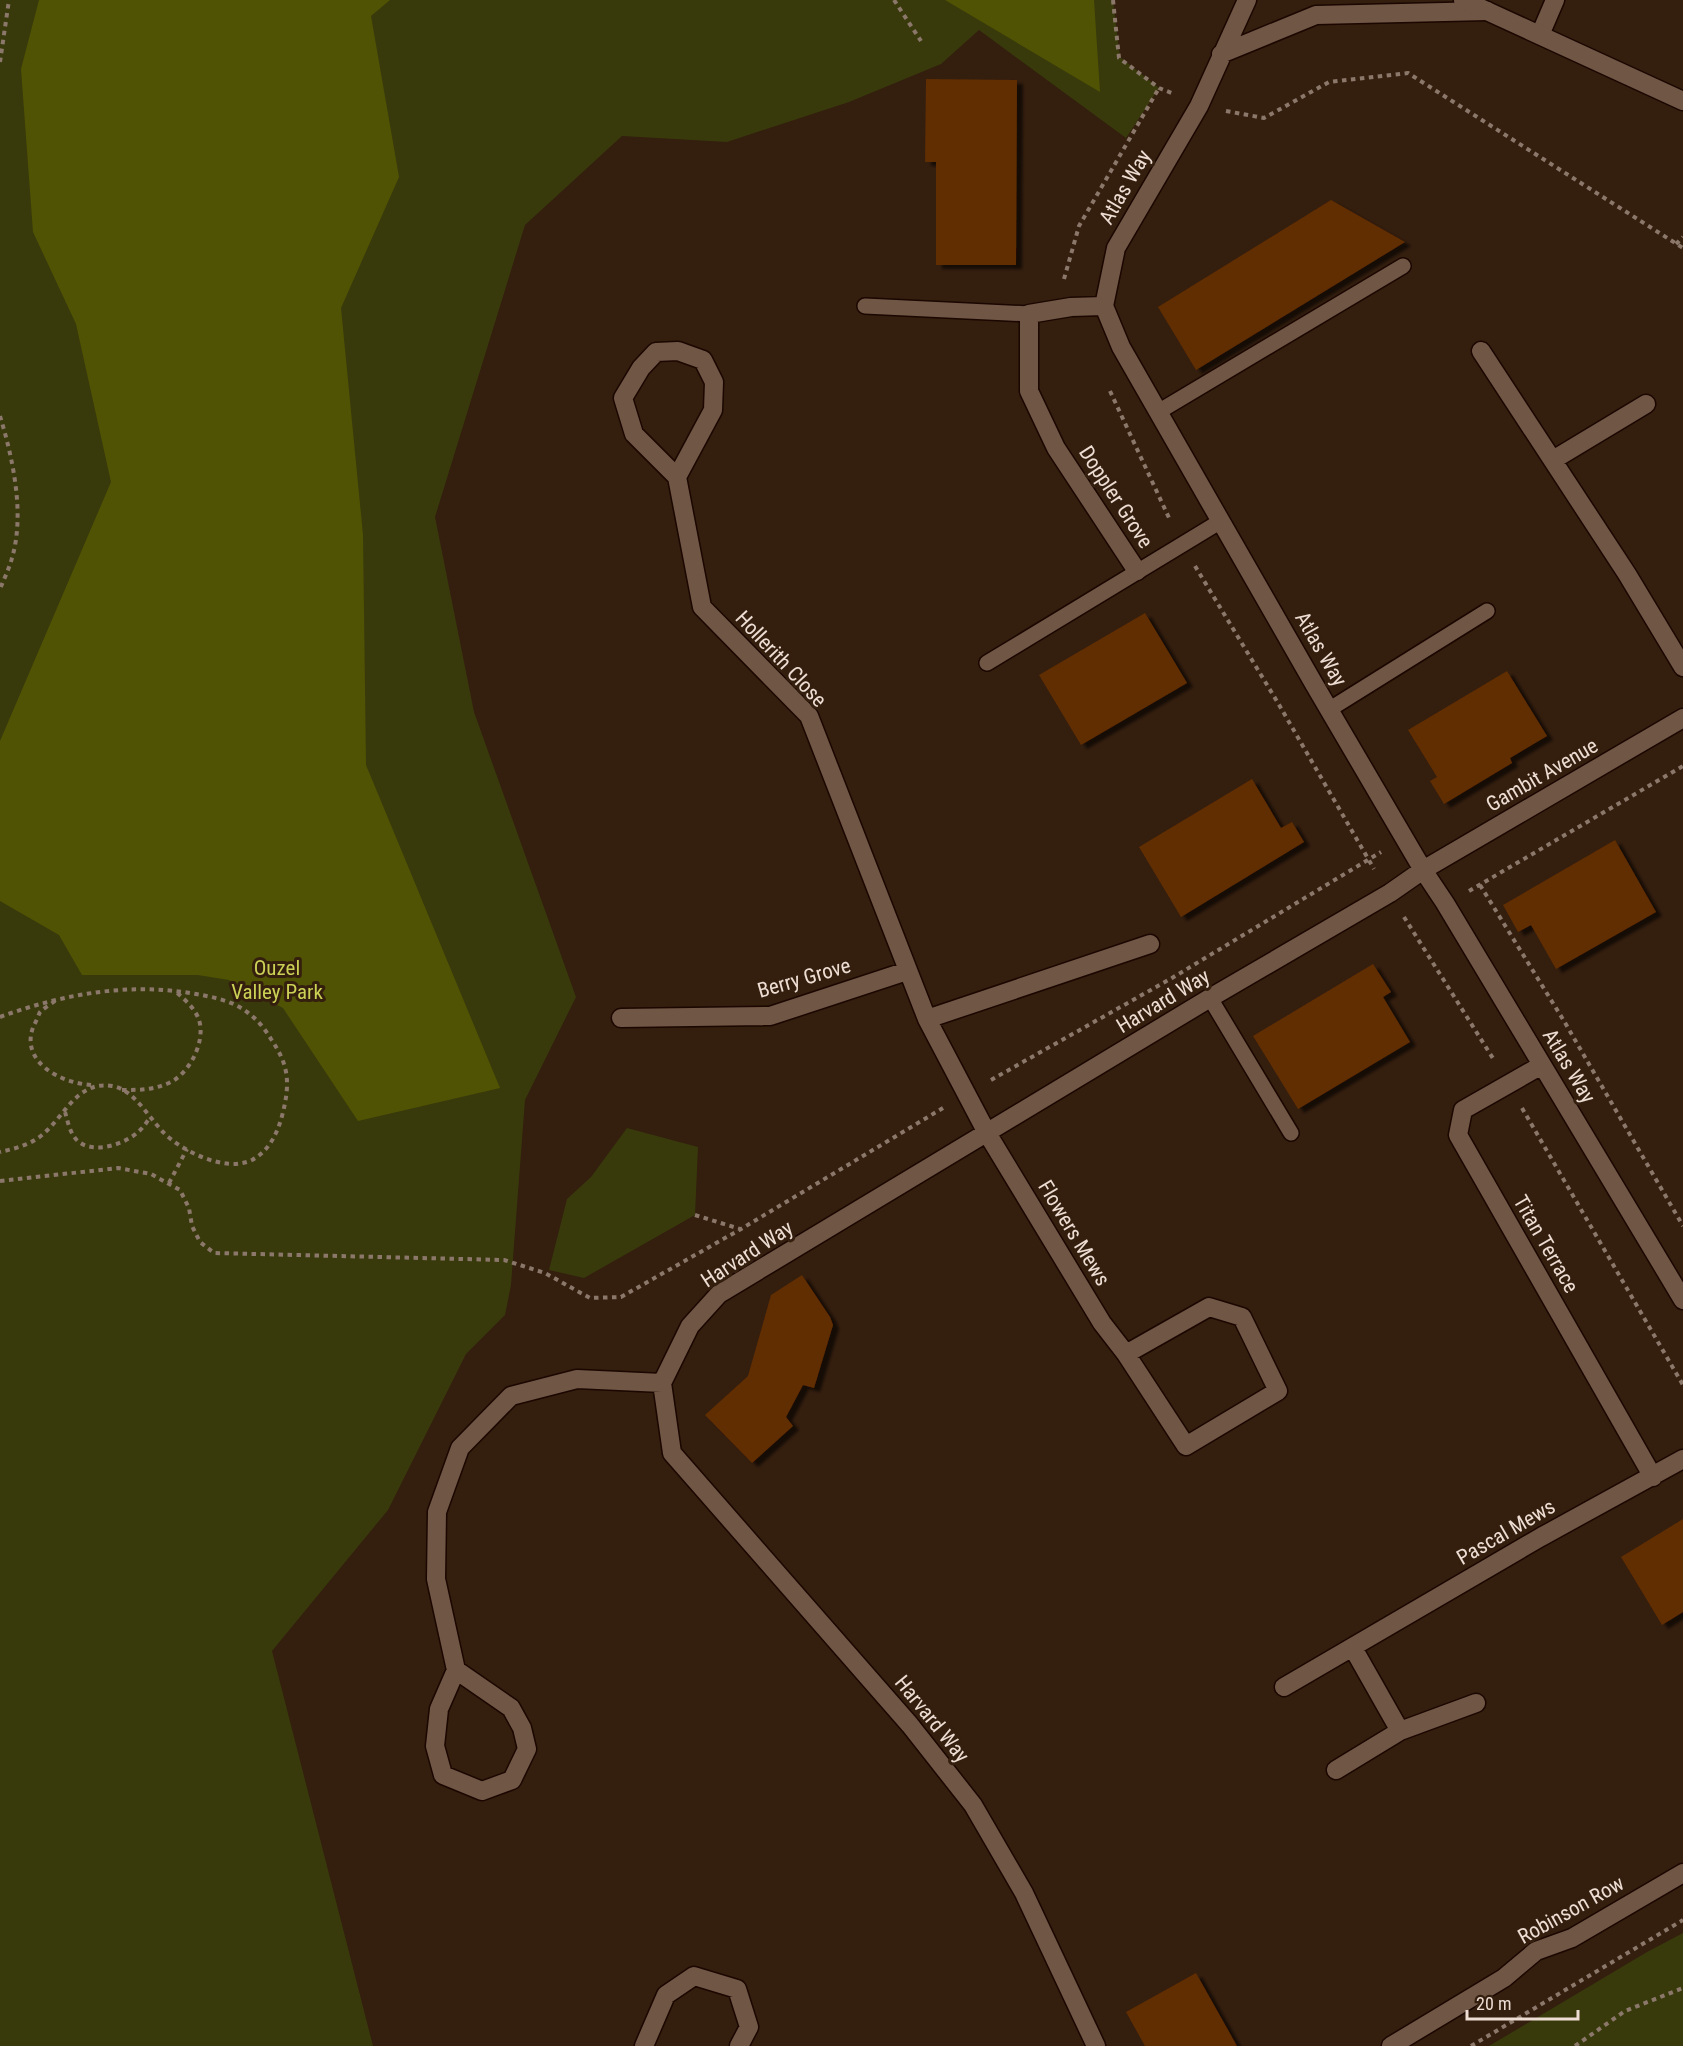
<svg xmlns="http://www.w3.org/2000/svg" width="1683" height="2046" viewBox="0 0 1683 2046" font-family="'Roboto Condensed',sans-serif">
<defs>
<filter id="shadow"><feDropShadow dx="6" dy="4" stdDeviation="1.5" flood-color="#0009"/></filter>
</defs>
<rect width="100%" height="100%" fill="#341e0e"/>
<path fill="#383a0c" d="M 0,0 L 1113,0 L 1120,57 L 1159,88 L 1126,138 L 979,30 L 941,64 L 849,102 L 727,142 L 622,136 L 525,225 L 435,517 L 474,712 L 576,997 L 525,1100 L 511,1285 L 505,1315 L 466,1354 L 388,1510 L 272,1651 L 373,2046 L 0,2046 Z
M 627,1128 L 698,1147 L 695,1215 L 584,1278 L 549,1270 L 567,1199 L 591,1177 Z
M 1683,1933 L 1683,2046 L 1489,2046 L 1647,1952 Z"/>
<path fill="#505303" d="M 39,0 L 390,0 L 371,16 L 399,177 L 341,308 L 363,535 L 366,765 L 500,1088 L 358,1121 L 283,1008 L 229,980 L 198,975 L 82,975 L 59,935 L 0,901 L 0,741 L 111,482 L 76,324 L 33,232 L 21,69 Z
M 945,0 L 1094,0 L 1100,92 Z"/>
<path fill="#612d00" filter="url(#shadow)" d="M 926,79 L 1017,80 L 1016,265 L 936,265 L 936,162 L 925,162 Z
M 1331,200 L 1405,242 L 1196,370 L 1158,307 Z
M 1145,613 L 1187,683 L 1081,745 L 1039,675 Z
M 1507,671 L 1547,736 L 1510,758 L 1512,763 L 1444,804 L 1430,781 L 1437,777 L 1408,730 Z
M 1252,779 L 1281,828 L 1292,822 L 1304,842 L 1181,917 L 1139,847 Z
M 1615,840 L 1656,912 L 1556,969 L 1531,925 L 1518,932 L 1503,905 Z
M 1373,964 L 1391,992 L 1383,997 L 1410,1042 L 1298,1109 L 1253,1036 Z
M 802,1275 L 830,1317 L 833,1325 L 814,1388 L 803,1385 L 786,1417 L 793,1426 L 752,1463 L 705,1415 L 748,1376 L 771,1295 Z
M 1683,1519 L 1683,1612 L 1662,1625 L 1621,1557 Z
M 1196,1973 L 1237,2046 L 1145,2046 L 1126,2012 Z"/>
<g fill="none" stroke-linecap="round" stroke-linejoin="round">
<defs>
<path id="lane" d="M 865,306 L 1029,314
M 1158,412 L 1403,266
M 987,663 L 1221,521
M 1330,709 L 1487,611
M 1210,998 L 1291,1133"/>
<path id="street" d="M 1247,0 L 1199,106 L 1116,248 L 1104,306 L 1121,347 L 1314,684 L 1423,870 L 1445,903 L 1683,1300
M 1540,35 L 1555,0
M 1221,54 L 1316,15 L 1487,11
M 1104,306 L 1071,307 L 1029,314 L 1029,391 L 1056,448 L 1137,571
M 1481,351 L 1627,574 L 1683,667
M 1553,460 L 1646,404
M 677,477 L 713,410 L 714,382 L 703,360 L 678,351 L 656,352 L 641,368 L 623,398 L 634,434 L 677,477 L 702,607 L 809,716 L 927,1019 L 987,1133 L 1102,1323 L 1126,1354 L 1186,1446 L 1278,1391 L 1242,1317 L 1209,1307 L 1126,1354
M 621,1018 L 770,1016 L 907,971
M 927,1019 L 1150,944
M 1542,1065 L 1463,1110 L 1458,1135 L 1653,1477
M 1353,1648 L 1400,1731
M 456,1670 L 439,1709 L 435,1746 L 443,1775 L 482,1791 L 512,1780 L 527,1749 L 522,1728 L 511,1708 L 456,1670 L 436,1579 L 437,1512 L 460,1448 L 511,1396 L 577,1379 L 662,1383
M 1284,1687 L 1541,1537 L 1683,1459
M 1336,1770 L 1400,1731 L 1476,1703
M 644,2046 L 666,1995 L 694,1976 L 737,1989 L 749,2027 L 739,2046
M 1096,2046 L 1024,1893 L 973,1805 L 910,1725 L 672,1453 L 662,1383 L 690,1326 L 719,1294 L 1210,998 L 1390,893 L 1423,870 L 1683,718
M 1391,2046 L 1504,1978 L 1536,1951 L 1572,1938 L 1683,1873"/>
<path id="secondary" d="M 1463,0 L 1683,101"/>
</defs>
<use href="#lane" stroke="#1b0700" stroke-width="18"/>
<use href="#street" stroke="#1b0700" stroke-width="21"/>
<use href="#secondary" stroke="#1b0700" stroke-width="21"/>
<path stroke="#8b786b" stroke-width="4" stroke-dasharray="4.5 4.5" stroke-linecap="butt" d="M 894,0 L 921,41
M 1113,0 L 1119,58 L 1159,88 L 1174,94
M 0,62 L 9,0
M 1226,111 L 1264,118 L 1329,82 L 1408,73 L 1683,248
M 1676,244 L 1683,237
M 1064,279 L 1079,226 L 1159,88
M 1110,391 L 1170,520
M 0,416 C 13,459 25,514 12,558 C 9,569 4,579 0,589
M 1195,566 L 1278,703 L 1374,869
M 1480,885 L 1564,1021 L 1683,1226
M 1469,891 L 1683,766
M 1404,917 L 1494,1060
M 55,1001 C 51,1004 44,1008 40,1012 C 38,1016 36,1022 34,1025 C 18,1062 62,1084 93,1085
M 0,1017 C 63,994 129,982 196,994 C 213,997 233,1001 247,1012 C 257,1019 265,1029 271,1039 C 286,1061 290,1077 285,1103 C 281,1124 273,1149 252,1160 C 225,1173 181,1151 162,1131 C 148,1116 133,1089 112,1086 C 75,1080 64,1120 38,1138 C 26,1146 13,1149 0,1152
M 991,1080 L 1172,978 L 1381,852
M 122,1090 C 139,1090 153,1090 169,1083 C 189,1074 206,1042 199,1020 C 195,1008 184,999 175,991
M 1522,1108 L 1683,1385
M 65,1112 C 68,1122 70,1135 79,1142 C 95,1154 125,1144 138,1132 C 143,1128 147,1122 150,1117
M 0,1181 L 118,1168 L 151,1174 L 180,1190 L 189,1208 L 192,1226 L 200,1242 L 214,1253 L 504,1260 L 545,1273 L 590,1298 L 621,1297 L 741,1229 L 943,1108
M 169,1183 L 187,1149
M 695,1215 L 740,1229
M 1471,2046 L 1683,1920
M 1575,2046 L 1625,2011 L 1683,1988"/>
<use href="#lane" stroke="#705645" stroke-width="15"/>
<use href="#street" stroke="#705645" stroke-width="18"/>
<use href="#secondary" stroke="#705645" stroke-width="18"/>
</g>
<g text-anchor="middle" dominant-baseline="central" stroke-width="6" stroke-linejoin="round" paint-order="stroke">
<g font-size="21" fill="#edddd3" stroke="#341e0e">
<text transform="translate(1125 187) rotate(-60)">Atlas Way</text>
<text transform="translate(1116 497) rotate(57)">Doppler Grove</text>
<text transform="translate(1321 649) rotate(60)">Atlas Way</text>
<text transform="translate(781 659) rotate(47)">Hollerith Close</text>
<text transform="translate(1542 775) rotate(-30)">Gambit Avenue</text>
<text transform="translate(804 978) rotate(-16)">Berry Grove</text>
<text transform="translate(1163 1001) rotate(-31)">Harvard Way</text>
<text transform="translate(1569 1066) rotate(59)">Atlas Way</text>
<text transform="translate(1074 1233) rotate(59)">Flowers Mews</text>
<text transform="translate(1546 1244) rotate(60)">Titan Terrace</text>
<text transform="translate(747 1254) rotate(-33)">Harvard Way</text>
<text transform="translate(1506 1532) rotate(-30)">Pascal Mews</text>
<text transform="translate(932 1719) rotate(51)">Harvard Way</text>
<text transform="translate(1571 1910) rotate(-29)">Robinson Row</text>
</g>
<g font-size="21" fill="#cad155" stroke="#341e0e">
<text x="277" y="968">Ouzel<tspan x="277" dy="24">Valley Park</tspan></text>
</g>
</g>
<path d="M1467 2010v9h111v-9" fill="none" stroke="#edddd3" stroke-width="3"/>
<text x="1476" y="2010" font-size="18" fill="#edddd3" stroke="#341e0e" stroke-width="4.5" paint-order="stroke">20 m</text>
</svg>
